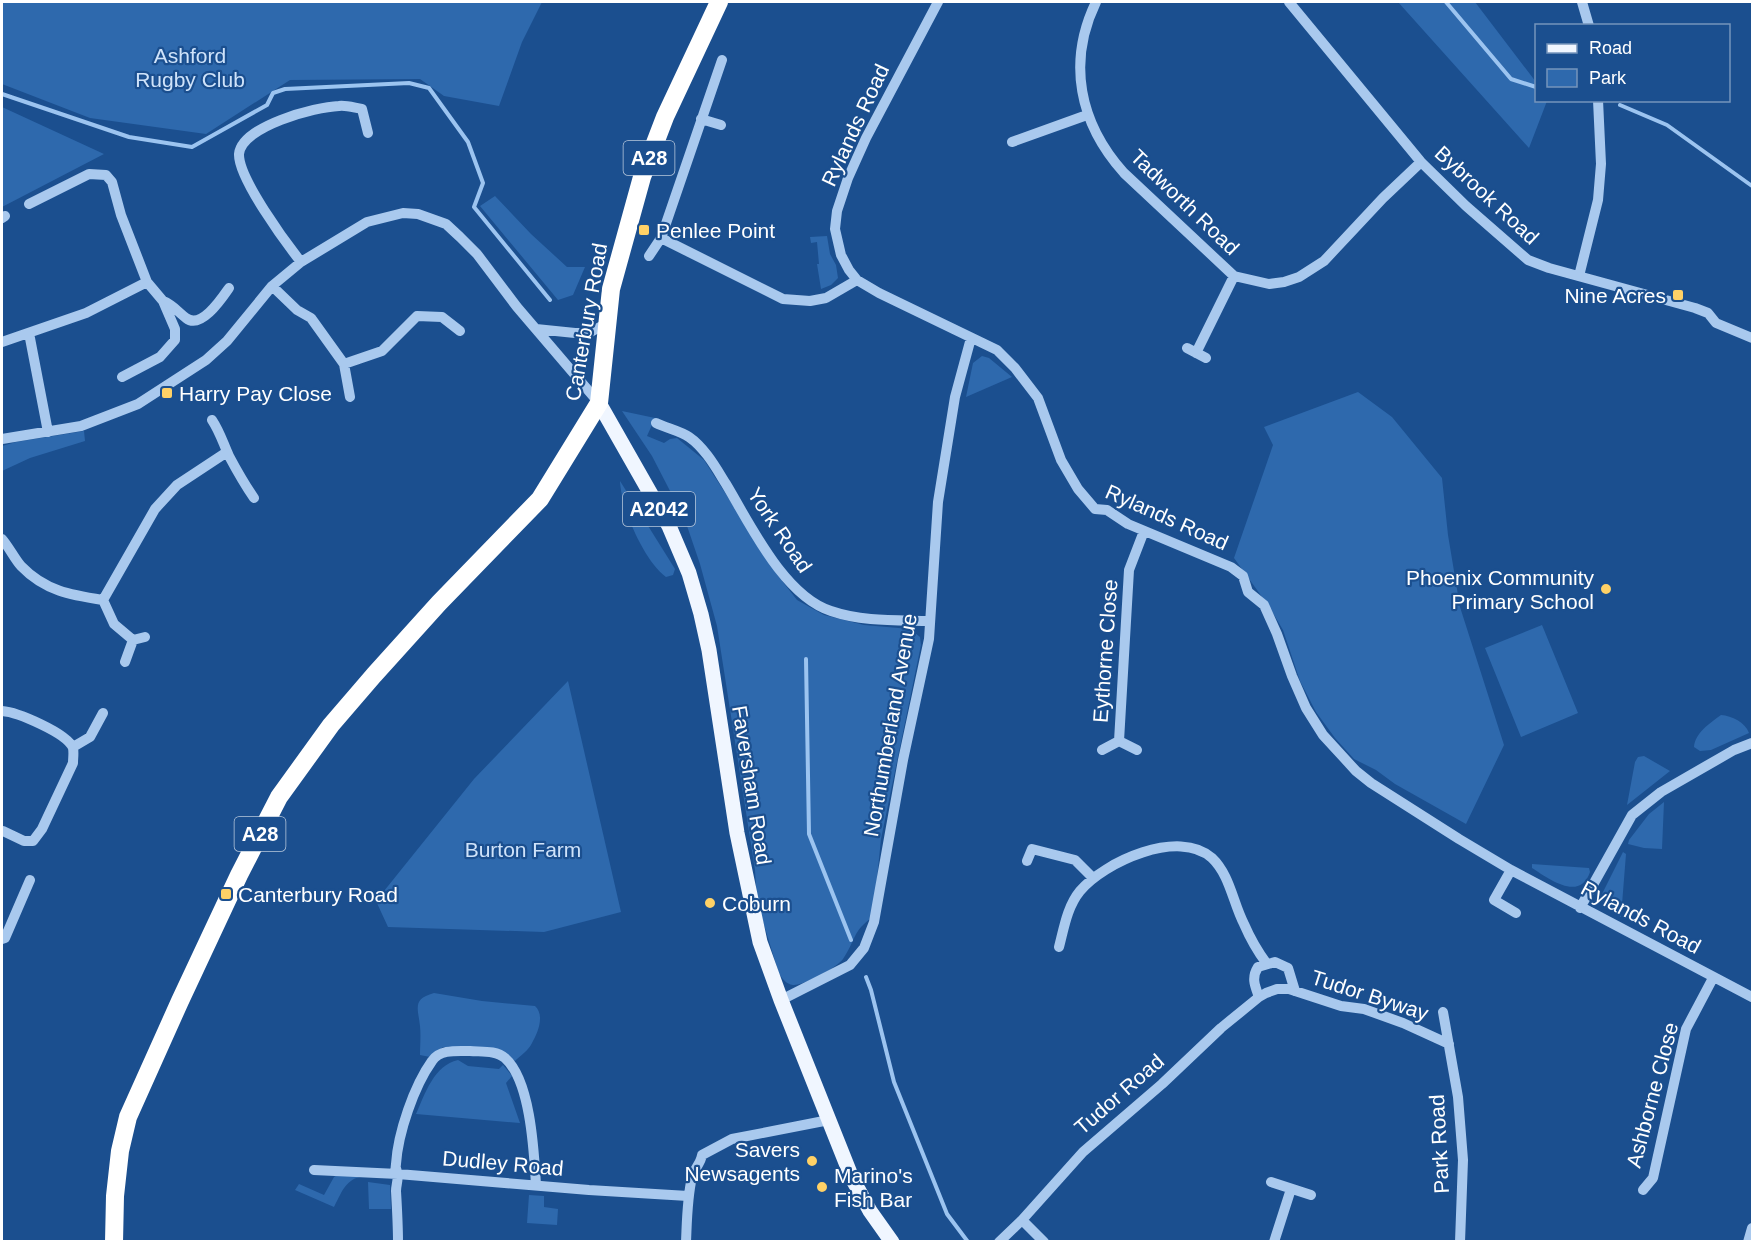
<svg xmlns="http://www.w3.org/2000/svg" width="1754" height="1243" viewBox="0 0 1754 1243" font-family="Helvetica,sans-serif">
<rect width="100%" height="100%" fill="#1b4f8f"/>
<path fill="#2e69ad" d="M 2,2 L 542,2 L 522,42 L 499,106 L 444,96 L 420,79 L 290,80 L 206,134 L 90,118 L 2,84 Z
M 1398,2 L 1475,2 L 1536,82 L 1536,100 L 1547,101 L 1529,148 Z
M 2,107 L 104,154 L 2,207 Z
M 495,196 L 531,234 L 567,267 L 585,267 L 573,295 L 558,300 L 480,206 Z
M 827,236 L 830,254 L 836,265 L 838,278 L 831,285 L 821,289 L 817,264 L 819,264 L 817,242 L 811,243 L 810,237 Z
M 982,356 L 989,358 L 1012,377 L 966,397 L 973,363 Z
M 1358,392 L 1392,417 L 1442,478 L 1448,535 L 1460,607 L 1504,745 L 1466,824 L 1395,784 L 1376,770 L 1354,759 L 1335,738 L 1316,712 L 1300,681 L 1283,630 L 1270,608 L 1234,558 L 1273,445 L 1264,427 Z
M 622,411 L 655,418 L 647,436 L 664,443 L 670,439 L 677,438 L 704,460 L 779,577 L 797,600 L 824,615 L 864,625 L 910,629 L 920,637 L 921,645 L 881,839 L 873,917 C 852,931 856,940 843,959 C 838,967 803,986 793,985 C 786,984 783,979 779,974 L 757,902 L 755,870 L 717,626 L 700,564 L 685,520 L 652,456 Z
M 84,431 L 85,441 L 30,458 L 2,471 L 2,446 L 16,442 Z
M 620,481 L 675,569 L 673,575 L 666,577 C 644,561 621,508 620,481 Z
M 1542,625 L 1578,713 L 1521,737 L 1485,648 Z
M 568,681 L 621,912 L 544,932 L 388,927 L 376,901 L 474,779 Z
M 1721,715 C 1732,716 1745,722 1749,733 L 1711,750 L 1700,751 L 1694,747 C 1695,733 1710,723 1721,715 Z
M 1644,756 L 1670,771 L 1627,805 L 1635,762 L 1638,757 Z
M 1664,802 L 1662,849 L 1644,848 L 1628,844 L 1629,840 L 1649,814 Z
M 1623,852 L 1626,854 L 1621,917 L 1605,908 L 1601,896 Z
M 1532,864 L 1589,868 L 1590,872 C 1580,902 1549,879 1532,868 Z
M 434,993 L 482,1001 L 535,1006 C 545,1015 538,1033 532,1043 C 529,1050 520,1056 515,1061 C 493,1044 469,1047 443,1047 L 430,1057 L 420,1055 C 420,1046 421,1036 420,1026 C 418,1008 412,999 434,993 Z
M 458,1060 L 468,1066 L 499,1069 L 503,1065 L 512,1076 L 506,1083 L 520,1123 L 416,1114 C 425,1094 434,1065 458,1060 Z
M 339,1174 L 360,1177 C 345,1180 341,1194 334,1207 L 295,1190 L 299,1184 L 324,1195 L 334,1177 Z
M 368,1182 L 390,1185 L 391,1209 L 369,1209 Z
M 529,1195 L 544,1196 L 544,1207 L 558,1209 L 557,1225 L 527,1223 Z"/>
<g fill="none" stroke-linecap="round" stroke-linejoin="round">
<path stroke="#9cc4f0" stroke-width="4" d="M 1446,2 L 1511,79 L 1536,87
M 2,94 L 129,137 L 192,147 L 267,105 L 273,93 L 285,89 L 409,83 L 429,88 L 468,142 L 483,183 L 474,207 L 550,300
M 1620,105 L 1667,125 L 1752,186
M 806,659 L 809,834 L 851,940
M 866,977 L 871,990 L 894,1082 L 947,1214 L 968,1242"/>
<path stroke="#a9c9ee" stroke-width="10" d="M 938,2 L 866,138 L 848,178 L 837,211 L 835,229 L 841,255 L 849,270 L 857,280 L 879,293 L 997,350 L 1015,368 L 1038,398 L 1061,460 L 1078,489 L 1095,509 L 1107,510 L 1128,524 L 1231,567 L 1243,576 L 1248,592 L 1264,605 L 1277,634 L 1292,676 L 1306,708 L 1323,735 L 1356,771 L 1371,783 L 1459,839 L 1511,870 L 1752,997
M 1096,2 C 1067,62 1079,123 1124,173 L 1234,276 L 1269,284 L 1284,282 L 1299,277 L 1324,261 L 1383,198 L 1421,162
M 1289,2 L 1421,162 L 1466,206 L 1528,260 L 1549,268 L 1695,308 L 1708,313 L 1716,323 L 1752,338
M 1582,2 L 1589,26
M 722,60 L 661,238 L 783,299 L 810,301 L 826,298 L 857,280
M 701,119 L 721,125
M 1012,142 L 1087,115
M 2,218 L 5,216
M 649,256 L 661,238
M 301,262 C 286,243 238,178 239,154 C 242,126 315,107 339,106 C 346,105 355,108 362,109 L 368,133
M 1579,276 L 1598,200 L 1601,164 L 1598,100
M 147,282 L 163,301
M 272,286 L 297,310 L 311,318 L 344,364
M 536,329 L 575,333 L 589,333 L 607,323
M 29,333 L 48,432
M 2,342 L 86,313 L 147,282 L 121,215 L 112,182 L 106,175 L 89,174 L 29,204
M 1187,348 L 1206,358
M 1196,353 L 1234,276
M 122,377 L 160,357 L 175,340 L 175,329 L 163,301 C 173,305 178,312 186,318 C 201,330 222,298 229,288
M 350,397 L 344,364 L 382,351 L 417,316 L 442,317 L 460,331
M 212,420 C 220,432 223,443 229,456 C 237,471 245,485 254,498
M 656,423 C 666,428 680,431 689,437 C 705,448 716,468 726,484 C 750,524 784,596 831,611 C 863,622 897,620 930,621
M 2,439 L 81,426 L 138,404 L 206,360 L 227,341 L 272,286 L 301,262 L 367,222 L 403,213 L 418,214 L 446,224 L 460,237 L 477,254 L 517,307 L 599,403
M 2,539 C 9,547 14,558 21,566 C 45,591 71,595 103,600
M 103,600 L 155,509 L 177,485 L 227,452
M 103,600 L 114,624 L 133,640
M 125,662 L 133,640 L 145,637
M 2,711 C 17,712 67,733 73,748 C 74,753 73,758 73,763 L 42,829 L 33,841 L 24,841 L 3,831
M 1119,741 L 1129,570 L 1144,531
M 73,747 L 90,737 L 103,713
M 1102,750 L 1119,741 L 1137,750
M 1027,861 L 1032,849 L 1075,860 L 1093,878
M 1511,870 L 1494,900 L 1516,913
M 1580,908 L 1632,815 L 1661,792 L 1734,750 L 1752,743
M 2,939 L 5,938 L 30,880
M 1059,947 C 1064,928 1067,907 1080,891 C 1104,862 1179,828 1212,858 C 1230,875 1233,903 1244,924 C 1250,938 1258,952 1267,964
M 1259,997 C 1255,986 1251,978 1258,967 L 1275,962 L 1288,968 L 1295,991
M 781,1000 L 850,965 L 864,948 L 874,922 L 903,760 L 929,639 L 938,502 L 955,397 L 971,338
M 1443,1012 L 1458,1097 L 1463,1160 L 1460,1242
M 314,1170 L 398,1174 L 589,1190 L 688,1196
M 1271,1182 L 1311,1195
M 1643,1190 L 1653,1178 L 1686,1029 L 1713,978
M 1022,1220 L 1044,1242
M 398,1242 C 398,1225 397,1208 396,1191 C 396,1185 399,1178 397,1173 C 396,1164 395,1173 396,1164 C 398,1133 414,1086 432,1061 C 440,1049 457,1051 470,1051 C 481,1052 496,1050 505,1058 C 531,1081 534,1153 536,1185
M 686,1242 C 687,1220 687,1199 692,1177 C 694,1169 701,1163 702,1155 L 732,1139 L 829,1120
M 999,1242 L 1022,1220 L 1083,1152 L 1162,1084 L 1221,1028 L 1259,997 L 1266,993 L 1277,989 L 1289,989 L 1341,1006 L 1364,1009 L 1403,1023 L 1449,1044
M 1274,1242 L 1291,1189
M 1748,1242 L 1752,1228"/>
<path stroke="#f0f6ff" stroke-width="15" d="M 599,403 L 669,526 L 689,573 L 701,614 L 709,650 L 737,833 L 760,942 L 781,1000 L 852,1178 L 870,1211 L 892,1242"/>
<path stroke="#fff" stroke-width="18" d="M 114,1242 L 115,1196 L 120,1151 L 128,1117 L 180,1001 L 239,875 L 279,797 L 331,725 L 374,675 L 439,603 L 540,499 L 599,403 L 611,289 L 642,177 L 665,117 L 719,2"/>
</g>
<g fill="#ffd166" stroke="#1b4f8f" stroke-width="2">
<rect x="638" y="224" width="12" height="12" rx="3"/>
<rect x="1672" y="289" width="12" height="12" rx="3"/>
<rect x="161" y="387" width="12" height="12" rx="3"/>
<circle cx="1606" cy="589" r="6"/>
<rect x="220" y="888" width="12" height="12" rx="3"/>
<circle cx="710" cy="903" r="6"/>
<circle cx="812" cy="1161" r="6"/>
<circle cx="822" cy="1187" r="6"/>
</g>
<g text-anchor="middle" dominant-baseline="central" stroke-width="4.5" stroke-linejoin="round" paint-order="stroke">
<g fill="#1b4f8f" stroke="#bbcadd" stroke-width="1.5">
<rect x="623.5" y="141" width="51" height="34" rx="4.5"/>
<rect x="623" y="492" width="72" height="34" rx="4.5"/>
<rect x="234.5" y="817" width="51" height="34" rx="4.5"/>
</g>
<g font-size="20" font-weight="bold" fill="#fff">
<text x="649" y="158">A28</text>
<text x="659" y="509">A2042</text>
<text x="260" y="834">A28</text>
</g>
<g font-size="21" fill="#cfe3fa" stroke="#1b4f8f">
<text x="190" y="55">Ashford<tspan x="190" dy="24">Rugby Club</tspan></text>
<text x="523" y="849">Burton Farm</text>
</g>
<g font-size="21" fill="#fff" stroke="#1b4f8f">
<text transform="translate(855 125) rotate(-65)">Rylands Road</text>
<text transform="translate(1487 195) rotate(43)">Bybrook Road</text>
<text transform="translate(1185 202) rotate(44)">Tadworth Road</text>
<text transform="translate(586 322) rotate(-80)">Canterbury Road</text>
<text transform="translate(1167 517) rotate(24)">Rylands Road</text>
<text transform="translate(780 530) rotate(56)">York Road</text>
<text transform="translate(1105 651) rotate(-86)">Eythorne Close</text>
<text transform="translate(890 725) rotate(-80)">Northumberland Avenue</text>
<text transform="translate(752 785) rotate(81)">Faversham Road</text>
<text transform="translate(1641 917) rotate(28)">Rylands Road</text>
<text transform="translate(1370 995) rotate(18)">Tudor Byway</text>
<text transform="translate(1119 1094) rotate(-41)">Tudor Road</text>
<text transform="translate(1652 1095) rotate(-75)">Ashborne Close</text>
<text transform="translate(1439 1144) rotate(-93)">Park Road</text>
<text transform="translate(503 1163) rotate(5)">Dudley Road</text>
</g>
<g font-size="21" fill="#fff" stroke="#1b4f8f" text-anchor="start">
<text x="656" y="230">Penlee Point</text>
<text x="1666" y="295" text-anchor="end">Nine Acres</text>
<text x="179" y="393">Harry Pay Close</text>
<text x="1594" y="577" text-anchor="end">Phoenix Community<tspan x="1594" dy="24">Primary School</tspan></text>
<text x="238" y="894">Canterbury Road</text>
<text x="722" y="903">Coburn</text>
<text x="800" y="1149" text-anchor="end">Savers<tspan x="800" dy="24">Newsagents</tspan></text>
<text x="834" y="1175">Marino's<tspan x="834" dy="24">Fish Bar</tspan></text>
</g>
</g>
<rect width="1754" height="1243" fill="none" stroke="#ffffff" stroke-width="6"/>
<rect x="1535" y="24" width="195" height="78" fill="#1b4f8f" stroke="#7695bc" stroke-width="1.5"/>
<rect x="1547" y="44" width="30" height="9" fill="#f0f6ff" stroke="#7695bc" stroke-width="1.5"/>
<text x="1589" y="54" font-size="18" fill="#ffffff">Road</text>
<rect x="1547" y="69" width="30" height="18" fill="#2e69ad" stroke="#7695bc" stroke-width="1.5"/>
<text x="1589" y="84" font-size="18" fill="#ffffff">Park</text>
</svg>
